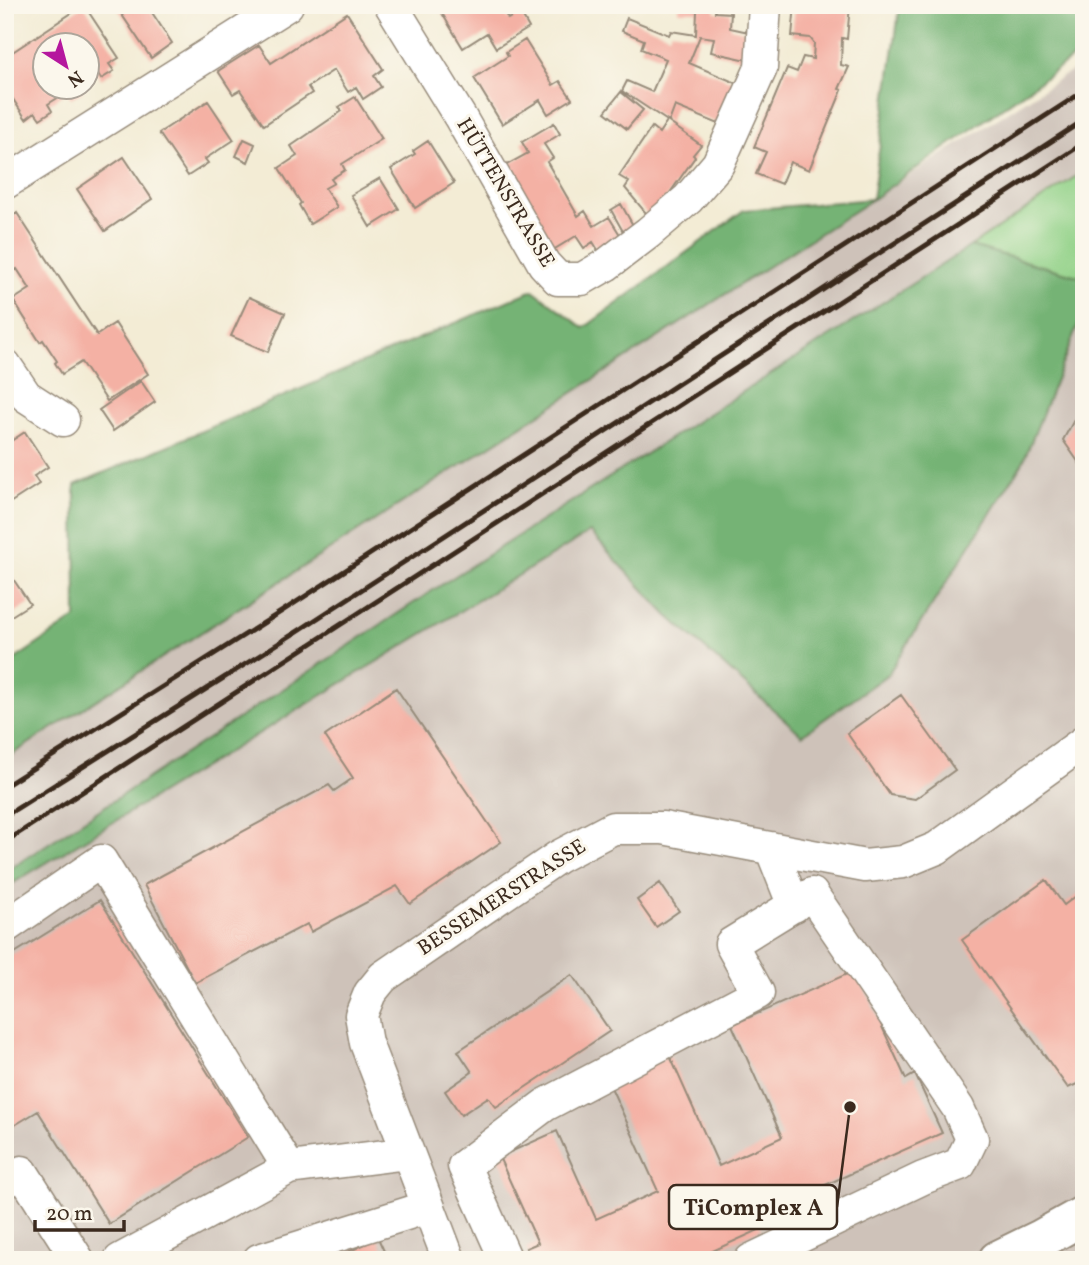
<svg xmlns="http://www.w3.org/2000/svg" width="1089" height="1265" viewBox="0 0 1089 1265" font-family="Vollkorn,serif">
<rect width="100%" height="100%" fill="#fbf7ec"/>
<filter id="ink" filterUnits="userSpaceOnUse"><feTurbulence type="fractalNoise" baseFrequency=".0143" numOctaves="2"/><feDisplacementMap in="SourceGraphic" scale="14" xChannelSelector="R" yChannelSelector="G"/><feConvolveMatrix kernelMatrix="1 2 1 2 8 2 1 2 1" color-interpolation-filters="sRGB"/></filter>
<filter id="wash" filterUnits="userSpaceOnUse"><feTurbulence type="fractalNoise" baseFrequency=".00686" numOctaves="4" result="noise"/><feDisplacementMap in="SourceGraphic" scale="28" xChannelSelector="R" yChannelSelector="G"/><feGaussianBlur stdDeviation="1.57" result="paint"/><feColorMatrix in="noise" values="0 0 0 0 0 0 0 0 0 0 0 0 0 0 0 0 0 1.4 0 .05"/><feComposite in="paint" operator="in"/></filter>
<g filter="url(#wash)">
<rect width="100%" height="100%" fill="#f3ecd5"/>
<path fill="#cec2b9" d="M 1084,63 L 1084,171 L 971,246 L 438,587 L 5,872 L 5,759 Z
M 1084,310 L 1084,1260 L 5,1260 L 5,888 L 590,532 L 667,615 L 1023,462 Z"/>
<path fill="#91d187" stroke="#667e52" stroke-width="2" d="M 1084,171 L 1084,278 L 971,246 Z"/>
<path fill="#74b374" stroke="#586e49" stroke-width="2" d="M 900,5 L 1084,5 L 1084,50 L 873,199 L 5,759 L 5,666 L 76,618 L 75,485 L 533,290 L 584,328 L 744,210 L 872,199 Z
M 971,246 L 1084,278 L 1084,310 L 1023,462 L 888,674 L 802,735 L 667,615 L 590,532 L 5,888 L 5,872 L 438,587 Z"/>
<g id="blocks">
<path fill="#f4b1a4" d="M 84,5 L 119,58 L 109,64 L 114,71 L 101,79 L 97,72 L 88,78 L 88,46 L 46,46 L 46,88 L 81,88 L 83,91 L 71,98 L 67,92 L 48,104 L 52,111 L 40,119 L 35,112 L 26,119 L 5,87 L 5,57 Z
M 124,5 L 147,5 L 172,43 L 151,58 L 118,9 Z
M 437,5 L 500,5 L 508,19 L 520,12 L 529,28 L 496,48 L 487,33 L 463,48 Z
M 679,5 L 715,5 L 715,12 L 731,13 L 730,28 L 758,34 L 752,61 L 711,52 L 714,38 L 700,36 L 689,63 L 743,86 L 726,127 L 675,106 L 669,122 L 622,91 L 627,81 L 652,92 L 666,59 L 641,49 L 644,40 L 622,31 L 627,18 L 669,35 L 671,31 L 696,35 L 697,11 L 678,11 Z
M 795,5 L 850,5 L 847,39 L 842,38 L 841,65 L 849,67 L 839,89 L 842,90 L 809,170 L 790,162 L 781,184 L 756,174 L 766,152 L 754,147 L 787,68 L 797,72 L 803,57 L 813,59 L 814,43 L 810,38 L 792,36 Z
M 347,13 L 383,69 L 374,76 L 381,87 L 363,99 L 356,87 L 348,92 L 334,70 L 308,87 L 312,93 L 264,125 L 240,90 L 233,94 L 218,71 L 259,45 L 271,63 Z
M 525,40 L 553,85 L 560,81 L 572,99 L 548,114 L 540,100 L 502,124 L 474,78 L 508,56 L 506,52 Z
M 621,92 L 643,110 L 627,129 L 605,112 Z
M 355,97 L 382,139 L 342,164 L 345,170 L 331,179 L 334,183 L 325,188 L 337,207 L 310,224 L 299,205 L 301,203 L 279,168 L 297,156 L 291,146 L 342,111 L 339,107 Z
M 208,101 L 234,140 L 205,159 L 208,163 L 188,176 L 159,133 Z
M 667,121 L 701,145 L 693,155 L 695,157 L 662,204 L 650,218 L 625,188 L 629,182 L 619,176 L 652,127 L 659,133 Z
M 554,123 L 560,134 L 544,144 L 553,158 L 547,162 L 578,216 L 585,211 L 594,226 L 609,217 L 622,238 L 600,253 L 593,242 L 584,248 L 576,236 L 553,250 L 505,166 L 528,153 L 522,142 Z
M 244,139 L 255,144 L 248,162 L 236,156 Z
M 428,141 L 454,183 L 415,208 L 391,169 L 415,154 L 413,151 Z
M 124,157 L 152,199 L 105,231 L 77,189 Z
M 380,178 L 399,209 L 370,227 L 351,195 Z
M 621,204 L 635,229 L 625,235 L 611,210 Z
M 17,213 L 97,335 L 115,323 L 148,374 L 107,401 L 81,362 L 62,374 L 55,363 L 57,361 L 43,340 L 40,342 L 13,300 L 30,289 L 17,269 L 5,277 L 5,221 Z
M 249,297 L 285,313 L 268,352 L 231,336 Z
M 141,381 L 155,402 L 113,431 L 99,410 Z
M 1084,402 L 1084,470 L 1063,440 Z
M 25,432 L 48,467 L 34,476 L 39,484 L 5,506 L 5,445 Z
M 5,567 L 30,604 L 5,620 Z
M 396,688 L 501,842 L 410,904 L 397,886 L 311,932 L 307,924 L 195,983 L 144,885 L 329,785 L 334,791 L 353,778 L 325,736 Z
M 901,695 L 955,770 L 915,799 L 890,795 L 847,733 Z
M 1046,880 L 1064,905 L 1084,890 L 1084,1081 L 1068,1088 L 962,940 Z
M 660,883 L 679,911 L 656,927 L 637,900 Z
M 100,900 L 248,1137 L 109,1224 L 38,1111 L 5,1131 L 5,959 Z
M 856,970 L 906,1079 L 915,1074 L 942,1133 L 756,1216 L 761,1229 L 693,1260 L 531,1260 L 526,1248 L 538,1243 L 499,1157 L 557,1131 L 596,1219 L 658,1191 L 609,1083 L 670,1056 L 719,1166 L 782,1137 L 732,1025 Z
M 572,975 L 610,1031 L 496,1107 L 488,1097 L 461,1115 L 445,1091 L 472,1072 L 458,1051 Z
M 378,1238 L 388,1260 L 331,1260 Z"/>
</g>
</g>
<g filter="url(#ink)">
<use href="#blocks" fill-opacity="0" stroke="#978b7a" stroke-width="2"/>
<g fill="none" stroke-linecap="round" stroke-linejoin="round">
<defs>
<path id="minor" d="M 391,5 L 460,117 L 544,264 L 558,279 L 582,279 L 606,265 L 648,233 L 688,199 L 718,164 L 761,68 L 765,5
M 5,183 L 287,5
M 5,365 L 26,396 L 63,420
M 771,848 L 794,906
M 5,927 L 101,861 L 289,1168
M 5,1182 L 22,1172 L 78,1260
M 120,1260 L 289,1168 L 408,1153
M 259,1260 L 428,1207
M 449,1260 L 366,1043 L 361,1015 L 370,993 L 383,977 L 558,857 L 613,828 L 663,828 L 865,866 L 903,862 L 937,848 L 1084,742
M 506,1260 L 464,1166 L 545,1105 L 758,993 L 731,944 L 812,894 L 958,1108 L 972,1139 L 960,1164 L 923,1178 L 751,1260"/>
<path id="major" d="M 998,1260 L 1041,1239 L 1084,1215"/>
</defs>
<use href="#minor" stroke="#978b7a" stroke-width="35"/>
<use href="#major" stroke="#978b7a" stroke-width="42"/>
<use href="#minor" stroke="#fff" stroke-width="32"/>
<use href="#major" stroke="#fff" stroke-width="38"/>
<path stroke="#3b2a1e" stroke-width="5" d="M 5,786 L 284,610 L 1084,91
M 5,816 L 298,631 L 1084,120
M 5,842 L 1084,143"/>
</g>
</g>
<g text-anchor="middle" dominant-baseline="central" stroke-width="6" stroke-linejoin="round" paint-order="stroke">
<g font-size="21" fill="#3b2a1e" stroke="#fbf7ec">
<text transform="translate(505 193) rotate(59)">HÜTTENSTRASSE</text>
<text transform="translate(502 898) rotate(-33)">BESSEMERSTRASSE</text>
</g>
</g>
<path fill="none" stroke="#3b2a1e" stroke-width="2.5" d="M850 1107L837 1207"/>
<circle fill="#3b2a1e" stroke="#fbf7ec" stroke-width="2.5" cx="850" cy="1107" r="7"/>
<rect fill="#fbf7ec" stroke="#3b2a1e" stroke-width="2.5" x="669" y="1185" width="168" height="44" rx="7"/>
<g font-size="23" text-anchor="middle" font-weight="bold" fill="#3b2a1e">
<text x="753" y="1215">TiComplex A</text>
</g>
<rect width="1089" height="1265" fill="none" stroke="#fbf7ec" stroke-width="28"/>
<g transform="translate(66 66) rotate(144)"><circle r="33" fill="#fbf7ec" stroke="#aea59a" stroke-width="2"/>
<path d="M0-5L12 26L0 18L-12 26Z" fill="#b5179e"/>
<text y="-10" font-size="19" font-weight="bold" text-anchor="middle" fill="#3b2a1e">N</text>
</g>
<path d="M35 1220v10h89v-10" fill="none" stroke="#3b2a1e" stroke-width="3.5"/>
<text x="46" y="1220" font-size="21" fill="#3b2a1e" stroke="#fbf7ec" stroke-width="5" paint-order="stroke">20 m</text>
</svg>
